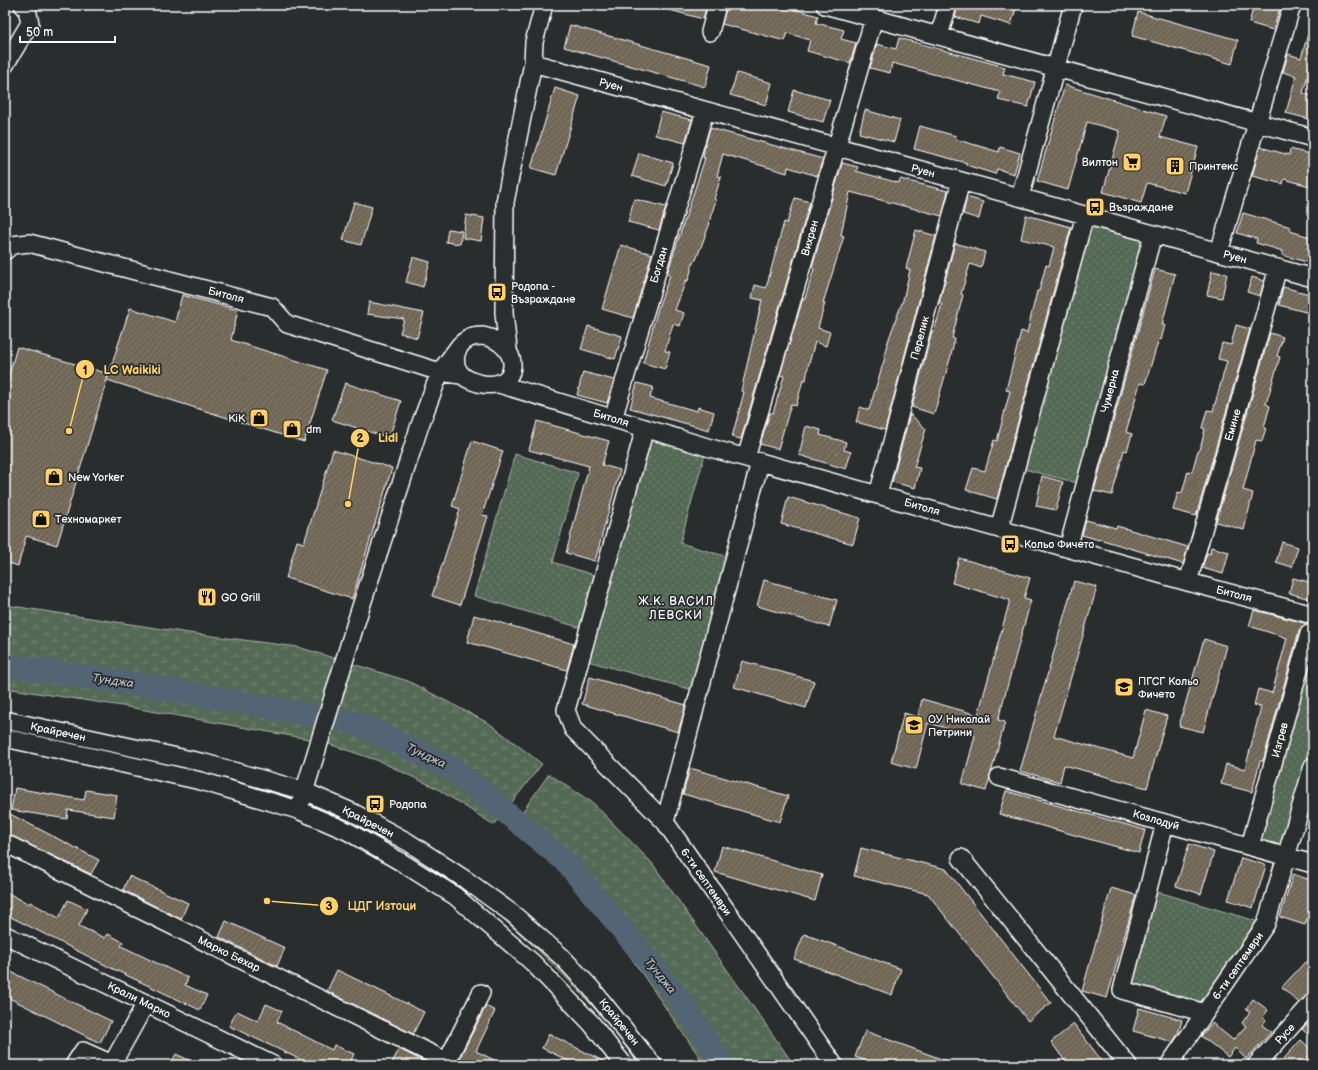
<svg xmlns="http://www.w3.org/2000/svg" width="1318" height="1070" viewBox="0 0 1318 1070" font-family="'Balsamiq Sans',sans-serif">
<defs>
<pattern id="grass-dots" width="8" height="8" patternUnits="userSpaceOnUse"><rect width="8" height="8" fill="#556b56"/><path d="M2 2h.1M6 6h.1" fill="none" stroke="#6e816f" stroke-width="1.8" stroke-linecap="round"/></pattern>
<pattern id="wetland-marsh" width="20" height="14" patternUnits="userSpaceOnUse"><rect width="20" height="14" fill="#556b56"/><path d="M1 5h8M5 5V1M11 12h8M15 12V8" fill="none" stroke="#6e816f"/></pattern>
<pattern id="building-hatch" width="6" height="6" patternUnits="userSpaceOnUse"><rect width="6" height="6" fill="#6f6657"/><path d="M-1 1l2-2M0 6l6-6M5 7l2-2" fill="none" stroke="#857d70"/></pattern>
</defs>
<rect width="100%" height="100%" fill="#2a2d2e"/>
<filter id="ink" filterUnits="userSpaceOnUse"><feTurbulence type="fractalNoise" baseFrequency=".025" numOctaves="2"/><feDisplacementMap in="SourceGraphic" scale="8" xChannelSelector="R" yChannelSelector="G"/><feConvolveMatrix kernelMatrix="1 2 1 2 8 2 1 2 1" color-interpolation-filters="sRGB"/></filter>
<g filter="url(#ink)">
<path fill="url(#grass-dots)" stroke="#aab5aa" d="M 1085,215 L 1153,234 L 1085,485 L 1016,467 Z
M 645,428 L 707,447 L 680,543 L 735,559 L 700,692 L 580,659 L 588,630 L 474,596 L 515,454 L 578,473 L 553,562 L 603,578 Z
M 1313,615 L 1313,766 L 1288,857 L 1250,846 Z
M 474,888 L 563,968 L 646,1065 L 639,1065 C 593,999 534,943 471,892 Z
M 1148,889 L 1266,924 L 1205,1013 L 1122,990 Z"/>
<path fill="url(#wetland-marsh)" stroke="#aab5aa" d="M 5,605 L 189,633 L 298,647 L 408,681 L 490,724 L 542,764 L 494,825 L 436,788 L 379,761 L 320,741 L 122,706 L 5,688 Z
M 549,774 L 593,803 L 652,863 L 794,1065 L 705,1065 L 614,933 L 561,871 L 511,828 Z"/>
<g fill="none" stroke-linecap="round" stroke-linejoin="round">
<path stroke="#526575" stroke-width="23" d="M 5,665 L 145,685 L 356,723 L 453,769 L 565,861 L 679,998 L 723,1065"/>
</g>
<path fill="url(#building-hatch)" stroke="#fff" d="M 663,5 L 707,5 L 703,19 L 662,8 Z
M 727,5 L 750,5 L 764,9 L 765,5 L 780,5 L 818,16 L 816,23 L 844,30 L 841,39 L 856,43 L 850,63 L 807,51 L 810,40 L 787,33 L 785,41 L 722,24 Z
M 958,5 L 1017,5 L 1011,25 L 981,16 L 979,24 L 955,17 Z
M 1254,5 L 1281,5 L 1273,30 L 1249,23 Z
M 1138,12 L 1238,40 L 1232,64 L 1132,36 Z
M 570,25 L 711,65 L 705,87 L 564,47 Z
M 1310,27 L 1313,28 L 1313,56 L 1303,93 L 1313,96 L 1313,120 L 1286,113 L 1296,76 L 1283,72 L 1288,54 L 1301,58 Z
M 899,38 L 1005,67 L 1003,74 L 1035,82 L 1028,107 L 998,100 L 1000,92 L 892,63 L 890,73 L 870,68 L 877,44 L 896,49 Z
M 737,73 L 772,83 L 766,105 L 730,95 Z
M 1065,85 L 1166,116 L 1160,137 L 1198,147 L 1185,193 L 1147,183 L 1141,203 L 1103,192 L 1120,131 L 1087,122 L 1068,190 L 1037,181 Z
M 555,88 L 580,96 L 556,175 L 531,168 Z
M 794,90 L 830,100 L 823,122 L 788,112 Z
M 865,110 L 900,120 L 894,142 L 859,133 Z
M 661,112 L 692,120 L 685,143 L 655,135 Z
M 920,126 L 956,136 L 955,139 L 999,152 L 1000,147 L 1020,153 L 1014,174 L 997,169 L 995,174 L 966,165 L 967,163 L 914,149 Z
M 710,128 L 823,159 L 817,176 L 788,167 L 787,173 L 723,154 L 717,176 L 721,177 L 714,199 L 716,200 L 709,222 L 710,223 L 696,260 L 694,260 L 688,281 L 686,280 L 675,310 L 684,313 L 680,326 L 673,324 L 665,351 L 670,352 L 665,369 L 643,363 L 659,305 L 670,275 L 667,274 L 705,158 L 703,158 L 704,149 Z
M 1260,147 L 1289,155 L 1290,149 L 1313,155 L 1313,187 L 1284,179 L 1283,184 L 1252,176 Z
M 639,153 L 673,163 L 666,186 L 632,176 Z
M 842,163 L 858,167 L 856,171 L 899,183 L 900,179 L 948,191 L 942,216 L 850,192 L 841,235 L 844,236 L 823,303 L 825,303 L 818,328 L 830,332 L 826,346 L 815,342 L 808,367 L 806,380 L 803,380 L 796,406 L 791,404 L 778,449 L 760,444 L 770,413 L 773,413 L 784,376 L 780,375 L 803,298 L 805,298 L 814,269 L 812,267 Z
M 967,197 L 983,202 L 979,219 L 963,214 Z
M 795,198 L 810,202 L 741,439 L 732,437 L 744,392 L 741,391 L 762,300 L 752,298 L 755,285 L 766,288 L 784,222 L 787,223 Z
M 634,199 L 666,207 L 659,230 L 628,222 Z
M 354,202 L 372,207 L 361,245 L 343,240 Z
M 1243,213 L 1291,227 L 1290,231 L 1313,238 L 1313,259 L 1312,258 L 1310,263 L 1282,255 L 1283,251 L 1256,243 L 1257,239 L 1237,233 Z
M 466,215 L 484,218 L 481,241 L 463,238 Z
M 1026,215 L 1071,227 L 997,499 L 966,490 L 973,468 L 985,471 L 994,440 L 997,441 L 1010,391 L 1006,390 L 1021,331 L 1027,333 L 1037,291 L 1039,291 L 1046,265 L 1049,266 L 1054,247 L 1021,239 Z
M 448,229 L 462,231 L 460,244 L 446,242 Z
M 916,230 L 936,236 L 885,430 L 856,422 L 860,407 L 869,410 L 885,357 L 884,356 L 887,344 L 903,300 L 910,270 L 906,268 Z
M 955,243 L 985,252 L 981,268 L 970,264 L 961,294 L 963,295 L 952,338 L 955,339 L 950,359 L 934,414 L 912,407 L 932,331 L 934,331 L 942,304 L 939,303 Z
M 621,245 L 652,254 L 633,318 L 602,309 Z
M 413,257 L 430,262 L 423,287 L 406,282 Z
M 1155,269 L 1175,274 L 1162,325 L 1165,325 L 1161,340 L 1159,339 L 1145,384 L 1140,383 L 1126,432 L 1132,434 L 1127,451 L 1124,450 L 1112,495 L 1094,491 Z
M 1212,271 L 1227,274 L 1222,298 L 1207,295 Z
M 1252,277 L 1264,281 L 1260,296 L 1247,292 Z
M 1283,287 L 1313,295 L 1313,314 L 1279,305 Z
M 182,295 L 238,310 L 231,340 L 327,370 L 304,442 L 107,380 L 57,545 L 26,536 L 18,566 L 5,562 L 5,388 L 17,347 L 109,374 L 107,379 L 130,308 L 175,322 Z
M 369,302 L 424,313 L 417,338 L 400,333 L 404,319 L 367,314 Z
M 1236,325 L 1250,329 L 1196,516 L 1173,510 L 1178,492 L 1182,493 L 1188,471 L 1192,472 L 1198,450 L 1200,450 L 1205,429 L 1202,428 L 1207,410 L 1213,411 L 1227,361 L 1218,359 L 1222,343 L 1231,345 Z
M 588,326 L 622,336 L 615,359 L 581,349 Z
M 1270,333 L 1283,337 L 1277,356 L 1280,357 L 1266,404 L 1270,406 L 1264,427 L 1266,428 L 1262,441 L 1256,440 L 1243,490 L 1253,493 L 1244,530 L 1216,522 Z
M 583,372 L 614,380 L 607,403 L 577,395 Z
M 345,383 L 401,401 L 389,438 L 332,420 Z
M 637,383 L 653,387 L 650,398 L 697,411 L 698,407 L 714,412 L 709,430 L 630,408 Z
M 910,414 L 926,429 L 914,467 L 920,468 L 915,488 L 892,482 Z
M 537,421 L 609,441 L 602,465 L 620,470 L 595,561 L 566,553 L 589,466 L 529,450 Z
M 806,426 L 821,430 L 820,435 L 846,442 L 844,450 L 851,452 L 846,469 L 799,455 Z
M 472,441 L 503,451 L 482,515 L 488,516 L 460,605 L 432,596 L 460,509 L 452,506 Z
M 333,450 L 392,468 L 352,599 L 286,578 L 297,541 L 304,543 Z
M 1042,476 L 1063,482 L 1056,510 L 1036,506 Z
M 788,497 L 860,518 L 853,544 L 781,524 Z
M 1086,520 L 1116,528 L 1117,526 L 1188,547 L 1183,564 L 1099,539 L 1099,540 L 1082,535 Z
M 1282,542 L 1298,547 L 1292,567 L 1276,562 Z
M 1211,547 L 1229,552 L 1223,574 L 1202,568 L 1207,553 L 1210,554 Z
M 959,558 L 1030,578 L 1024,598 L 1031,600 L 998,720 L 1005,722 L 986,791 L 962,784 L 975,736 L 928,723 L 916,769 L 891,762 L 904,713 L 918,717 L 922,699 L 978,715 L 1010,600 L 952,583 Z
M 1293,578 L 1313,583 L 1313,600 L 1289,593 Z
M 764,580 L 837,600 L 829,627 L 757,606 Z
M 1074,581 L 1097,587 L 1054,736 L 1133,758 L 1146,710 L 1167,716 L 1147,788 L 1064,765 L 1060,782 L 1020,771 Z
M 1254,610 L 1308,624 L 1302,627 L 1299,631 L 1263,761 L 1260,761 L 1252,792 L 1221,784 L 1226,764 L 1245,769 L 1261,707 L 1254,705 L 1258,689 L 1272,693 L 1287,638 L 1249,626 Z
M 474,615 L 574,644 L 567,670 L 467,642 Z
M 1204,639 L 1227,646 L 1203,732 L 1179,726 Z
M 742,661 L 814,681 L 806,708 L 734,687 Z
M 590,677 L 686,705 L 678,732 L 582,704 Z
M 690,768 L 788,796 L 780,822 L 683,794 Z
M 15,788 L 84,800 L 86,790 L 117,795 L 114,817 L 68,810 L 67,819 L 11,810 Z
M 1006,791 L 1145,830 L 1139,853 L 999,814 Z
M 10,814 L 99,860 L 91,874 L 7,834 Z
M 1189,844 L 1214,852 L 1201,894 L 1176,886 Z
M 722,846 L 822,875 L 815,901 L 715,872 Z
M 861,848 L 946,869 L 1051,1003 L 1028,1021 L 928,894 L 854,876 Z
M 1241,858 L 1266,865 L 1253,908 L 1228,900 Z
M 1293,874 L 1313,881 L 1313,898 L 1305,925 L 1280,917 Z
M 129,876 L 188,903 L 181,919 L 123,890 Z
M 1111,888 L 1136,895 L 1107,998 L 1082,991 Z
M 8,893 L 29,904 L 30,902 L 59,918 L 68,900 L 87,909 L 79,926 L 105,938 L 108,934 L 123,942 L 121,946 L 188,978 L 185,985 L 207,995 L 200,1010 L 109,967 L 5,914 L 5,900 Z
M 226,921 L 285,948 L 277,966 L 219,937 Z
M 804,934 L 901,969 L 892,995 L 794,959 Z
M 1306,961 L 1313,989 L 1299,1003 L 1282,987 Z
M 5,969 L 111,1021 L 100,1043 L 5,996 Z
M 337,970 L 424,1012 L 413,1034 L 327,991 Z
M 1253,999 L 1268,1010 L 1263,1017 L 1266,1020 L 1262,1025 L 1271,1032 L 1246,1059 L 1235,1048 L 1228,1057 L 1201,1036 L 1212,1023 L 1233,1040 L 1246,1026 L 1242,1023 L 1250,1012 L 1246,1009 Z
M 266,1004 L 282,1011 L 277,1022 L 332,1050 L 334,1045 L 354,1054 L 349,1065 L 312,1065 L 229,1026 L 237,1011 L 258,1021 Z
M 486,1006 L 495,1011 L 476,1051 L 504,1065 L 469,1065 L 463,1062 L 460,1057 Z
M 1139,1008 L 1182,1020 L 1178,1034 L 1173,1042 L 1133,1031 Z
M 1313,1017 L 1313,1039 L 1302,1029 Z
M 1074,1024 L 1105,1065 L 1068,1065 L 1051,1042 Z
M 865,1031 L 955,1064 L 955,1065 L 878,1065 L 855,1057 Z
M 549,1034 L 611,1065 L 577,1065 L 542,1048 Z
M 1301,1040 L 1313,1051 L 1303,1063 L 1299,1059 L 1293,1065 L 1278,1065 Z
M 399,1049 L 431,1065 L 391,1065 Z
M 176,1054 L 199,1065 L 170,1065 Z"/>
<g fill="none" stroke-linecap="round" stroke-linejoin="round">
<defs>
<path id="minor" d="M 825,5 L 1313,138
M 710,32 L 717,5
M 939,36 L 948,5
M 533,63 L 1313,278
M 5,65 L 30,23 L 27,9 L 23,5
M 1020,197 L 1073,5
M 5,251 L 12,245 L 29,243 L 272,307 L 287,324 L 440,372 L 461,375
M 1219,252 L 1292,5
M 483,336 C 524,344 521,394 478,383 C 471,381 464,378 460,373 C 451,362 456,345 468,339 C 473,336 478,336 483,336 Z
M 508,349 L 504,313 L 505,202 L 533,63 L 534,42 L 544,5
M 499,384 L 707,447 L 1188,582 L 1313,615
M 613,419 L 705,111
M 645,428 L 566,710 L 573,729 L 665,822 L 834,1065
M 746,458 L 874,18
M 878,495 L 961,181
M 999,529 L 1085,215
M 1068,548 L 1153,234
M 1188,582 L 1278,268
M 5,720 L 205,763 L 304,791 L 354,813 L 408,842 L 466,880 L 513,914 L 562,957 L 591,988 L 653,1065
M 5,738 L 201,781 L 298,810 L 347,831 L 401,862 L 455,896 L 532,962 L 591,1023 L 624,1065
M 999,777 L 1313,864
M 301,802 L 357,619 L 420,425 L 440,372 L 460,345
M 665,822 L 760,462
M 1165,823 L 1122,990 L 1205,1013
M 5,843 L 454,1065
M 1250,846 L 1309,634
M 961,858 L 1128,1065
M 5,935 L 273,1065
M 74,1065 L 83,1051 L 112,1064 L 146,1003
M 445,1065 L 481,993
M 1169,1065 L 1266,924 L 1313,766
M 1256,1065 L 1313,1002"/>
</defs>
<use href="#minor" stroke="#fff" stroke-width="20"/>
<use href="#minor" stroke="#2a2d2e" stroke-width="17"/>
</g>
</g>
<defs>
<symbol id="supermarket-square" viewBox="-11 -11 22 22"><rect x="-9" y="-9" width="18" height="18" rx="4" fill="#ffd166" stroke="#2a2d2e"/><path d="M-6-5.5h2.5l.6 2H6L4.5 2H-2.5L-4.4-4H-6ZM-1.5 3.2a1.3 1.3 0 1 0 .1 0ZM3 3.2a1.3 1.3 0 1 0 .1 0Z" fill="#111"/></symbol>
<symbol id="building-square" viewBox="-11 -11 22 22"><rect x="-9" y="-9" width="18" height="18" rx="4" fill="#ffd166" stroke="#2a2d2e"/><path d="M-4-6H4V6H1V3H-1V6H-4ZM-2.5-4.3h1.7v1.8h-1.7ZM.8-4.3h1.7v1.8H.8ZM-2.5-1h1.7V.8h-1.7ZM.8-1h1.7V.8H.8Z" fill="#111"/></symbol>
<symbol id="bus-square" viewBox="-11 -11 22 22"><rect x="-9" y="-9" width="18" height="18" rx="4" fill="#ffd166" stroke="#2a2d2e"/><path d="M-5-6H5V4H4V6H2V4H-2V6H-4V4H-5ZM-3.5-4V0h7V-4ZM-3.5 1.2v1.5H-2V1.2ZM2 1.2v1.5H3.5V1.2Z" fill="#111"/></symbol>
<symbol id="shop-square" viewBox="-11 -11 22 22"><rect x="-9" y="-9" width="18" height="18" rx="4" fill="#ffd166" stroke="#2a2d2e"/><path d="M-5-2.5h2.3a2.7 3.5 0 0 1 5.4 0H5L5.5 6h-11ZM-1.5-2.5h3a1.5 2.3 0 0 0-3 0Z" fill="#111"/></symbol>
<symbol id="restaurant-square" viewBox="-11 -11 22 22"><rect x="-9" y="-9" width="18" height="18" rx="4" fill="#ffd166" stroke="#2a2d2e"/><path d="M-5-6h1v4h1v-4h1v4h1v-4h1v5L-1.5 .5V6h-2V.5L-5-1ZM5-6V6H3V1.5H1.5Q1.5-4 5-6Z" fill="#111"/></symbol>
<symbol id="school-square" viewBox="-11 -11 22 22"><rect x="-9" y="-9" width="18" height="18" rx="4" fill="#ffd166" stroke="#2a2d2e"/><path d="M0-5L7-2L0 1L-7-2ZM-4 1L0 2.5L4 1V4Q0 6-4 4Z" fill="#111"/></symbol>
</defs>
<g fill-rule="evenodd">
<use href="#supermarket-square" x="1121" y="151" width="22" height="22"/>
<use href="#building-square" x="1164" y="155" width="22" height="22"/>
<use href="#bus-square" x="1084" y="196" width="22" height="22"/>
<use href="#bus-square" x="486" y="281" width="22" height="22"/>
<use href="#shop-square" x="248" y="407" width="22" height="22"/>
<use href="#shop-square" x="281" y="418" width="22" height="22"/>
<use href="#shop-square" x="43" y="466" width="22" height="22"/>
<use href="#shop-square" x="30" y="508" width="22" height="22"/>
<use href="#bus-square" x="999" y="533" width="22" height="22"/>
<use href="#restaurant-square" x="196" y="586" width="22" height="22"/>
<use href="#school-square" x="1113" y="676" width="22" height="22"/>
<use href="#school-square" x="903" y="714" width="22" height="22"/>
<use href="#bus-square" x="364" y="793" width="22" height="22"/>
</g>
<g text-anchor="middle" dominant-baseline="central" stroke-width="3.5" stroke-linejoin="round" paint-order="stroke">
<g font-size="11" fill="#fff" stroke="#2a2d2e">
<text transform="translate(611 85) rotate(15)">Руен</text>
<text transform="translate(923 171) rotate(15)">Руен</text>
<text transform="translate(810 238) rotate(-74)">Вихрен</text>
<text transform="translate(1235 257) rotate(15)">Руен</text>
<text transform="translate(659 265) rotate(-73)">Богдан</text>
<text transform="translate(226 295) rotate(15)">Битоля</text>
<text transform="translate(920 338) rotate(-75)">Перелик</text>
<text transform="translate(1110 391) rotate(-75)">Чумерна</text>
<text transform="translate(611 418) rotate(17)">Битоля</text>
<text transform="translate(1233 425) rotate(-74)">Емине</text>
<text transform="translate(922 507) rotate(16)">Битоля</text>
<text transform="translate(1234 594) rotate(15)">Битоля</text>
<text transform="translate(58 732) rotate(12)">Крайречен</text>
<text transform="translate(1280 740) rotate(-75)">Изгрев</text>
<text transform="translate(1156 820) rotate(16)">Козлодуй</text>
<text transform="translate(368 822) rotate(27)">Крайречен</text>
<text transform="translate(706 882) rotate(55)">6-ти септември</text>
<text transform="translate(229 954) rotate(26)">Марко Бехар</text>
<text transform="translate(1238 966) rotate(-55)">6-ти септември</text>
<text transform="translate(139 1000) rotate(26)">Крали Марко</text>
<text transform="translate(619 1022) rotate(51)">Крайречен</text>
<text transform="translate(1285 1034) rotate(-48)">Русе</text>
</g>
<g font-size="11" fill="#fff" stroke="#2a2d2e" text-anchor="start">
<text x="1118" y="162" text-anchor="end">Вилтон</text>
<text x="1189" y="166">Принтекс</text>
<text x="1109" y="207">Възраждане</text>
<text x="511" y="286">Родопа -<tspan x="511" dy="13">Възраждане</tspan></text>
<text x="245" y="418" text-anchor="end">KiK</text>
<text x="306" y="429">dm</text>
<text x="68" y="477">New Yorker</text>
<text x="55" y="519">Техномаркет</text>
<text x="1024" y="544">Кольо Фичето</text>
<text x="221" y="597">GO Grill</text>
<text x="1138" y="681">ПГСГ Кольо<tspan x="1138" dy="13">Фичето</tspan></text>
<text x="928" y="719">ОУ Николай<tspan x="928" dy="13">Петрини</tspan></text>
<text x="389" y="804">Родопа</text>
</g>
<g font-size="12" letter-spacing="1" fill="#fff" stroke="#2a2d2e">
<text x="676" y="601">Ж.К. ВАСИЛ<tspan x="676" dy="14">ЛЕВСКИ</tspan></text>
</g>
<g font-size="12" font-style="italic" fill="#b1bac1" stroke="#2a2d2e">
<text transform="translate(113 681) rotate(8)">Тунджа</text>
<text transform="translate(426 756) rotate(25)">Тунджа</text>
<text transform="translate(660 976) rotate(51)">Тунджа</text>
</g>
</g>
<path fill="none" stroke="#ffd166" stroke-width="1.5" d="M69 431L85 369M348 504L360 438M267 901L329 906"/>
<g fill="#ffd166" stroke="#2a2d2e" stroke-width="1.5">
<circle cx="69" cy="431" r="4"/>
<circle cx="348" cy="504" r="4"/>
<circle cx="267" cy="901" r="4"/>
<circle cx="85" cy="369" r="10"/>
<circle cx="360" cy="438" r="10"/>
<circle cx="329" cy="906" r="10"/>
</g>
<g font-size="12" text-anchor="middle" font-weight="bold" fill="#111">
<text x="85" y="374">1</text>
<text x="360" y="442">2</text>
<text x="329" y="910">3</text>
</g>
<g font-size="12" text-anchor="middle" font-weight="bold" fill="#ffd166" stroke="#2a2d2e" stroke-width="3.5" stroke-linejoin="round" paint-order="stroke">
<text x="132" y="374">LC Waikiki</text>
<text x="388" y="442">Lidl</text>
<text x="382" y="910">ЦДГ Изтоци</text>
</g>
<rect width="1318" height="1070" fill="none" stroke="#2a2d2e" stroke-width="20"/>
<rect x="10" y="10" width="1298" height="1050" fill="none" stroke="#fff" stroke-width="1.5" filter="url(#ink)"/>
<path d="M20 36v6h95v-6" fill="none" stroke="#ffffff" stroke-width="2"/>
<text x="26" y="36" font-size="12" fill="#ffffff" stroke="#2a2d2e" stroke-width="3" paint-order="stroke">50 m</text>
</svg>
